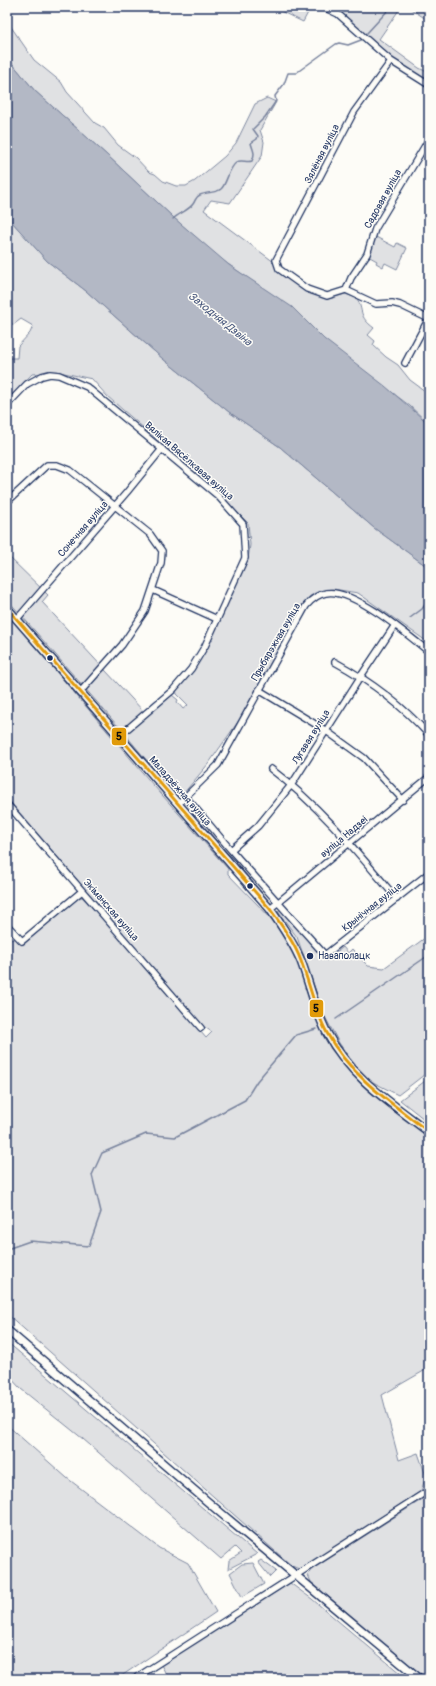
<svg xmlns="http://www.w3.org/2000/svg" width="436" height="1686" viewBox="0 0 436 1686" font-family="Pangolin,sans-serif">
<rect width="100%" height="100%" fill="#fdfcf7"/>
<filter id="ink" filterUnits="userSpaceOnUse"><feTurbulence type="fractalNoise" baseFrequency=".025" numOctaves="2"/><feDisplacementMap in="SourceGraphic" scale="8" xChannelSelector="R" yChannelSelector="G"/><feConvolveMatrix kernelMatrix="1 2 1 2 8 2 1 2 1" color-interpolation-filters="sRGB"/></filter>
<g filter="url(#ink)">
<path fill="#e0e1e3" stroke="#7e88a0" d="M 272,7 L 311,7 L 303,22 Z
M 333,7 L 401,7 L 379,39 L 419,68 L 429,73 L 429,81 L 388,56 Z
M 408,7 L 429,7 L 429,21 Z
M 7,21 L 34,60 L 61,82 L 67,92 L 95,123 L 104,128 L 118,145 L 136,158 L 149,172 L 155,174 L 163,181 L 176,186 L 186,186 L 195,181 L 225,156 L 236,143 L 255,104 L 267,98 L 276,102 L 260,130 L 264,142 L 262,156 L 230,203 L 211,200 L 204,210 L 274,262 L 276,269 L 306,292 L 328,299 L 345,294 L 357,298 C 364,312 358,316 374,328 L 368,335 L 375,341 L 373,345 L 386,357 L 398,365 L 410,380 L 429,394 L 429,424 L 410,406 L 343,355 L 255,283 L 218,257 L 174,218 L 108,156 L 35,91 L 7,57 Z
M 7,216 L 47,261 L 86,291 L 163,359 L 229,412 L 280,447 L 374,528 L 429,568 L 429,643 L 358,593 L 333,589 L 325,590 L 310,596 L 300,609 L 240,719 L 209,763 L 183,794 L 185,796 L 179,799 L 129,739 L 127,735 L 129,731 L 172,695 L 178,700 L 177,702 L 183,709 L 188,705 L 177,694 L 176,690 L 215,629 L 248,559 L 250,545 L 248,523 L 219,494 L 107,396 L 92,379 L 59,372 L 32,374 L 7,400 L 7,358 L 17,358 L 18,346 L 30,333 L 33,326 L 21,319 L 13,325 L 8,317 L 10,312 L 7,309 Z
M 374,236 L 395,247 L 397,243 L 407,248 L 397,269 L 385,263 L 383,267 L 376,263 L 377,261 L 368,256 Z
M 7,555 L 48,595 L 42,602 L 144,712 L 128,726 L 122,728 L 117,725 L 7,599 Z
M 7,614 L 154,786 L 228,869 L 228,874 L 282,930 L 298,964 L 314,1012 L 331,1049 L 364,1086 L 429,1136 L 429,1368 L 382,1395 L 399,1460 L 418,1453 L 426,1476 L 421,1491 L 302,1568 L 299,1569 L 292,1566 L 7,1314 L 7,935 L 11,940 L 16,938 L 23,945 L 78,897 L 82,897 L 115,931 L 206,1038 L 212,1032 L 203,1026 L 7,798 Z
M 281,909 L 326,961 L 343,947 L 348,953 L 352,949 L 368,966 L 384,968 L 429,935 L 429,1071 L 398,1095 L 369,1080 L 357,1068 L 339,1043 L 324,1015 L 297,937 L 279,913 L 278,911 Z
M 429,1078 L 429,1123 L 400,1100 Z
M 7,1342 L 257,1554 L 228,1569 L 229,1561 L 241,1553 L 235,1547 L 221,1559 L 83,1439 L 21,1389 L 7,1374 Z
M 7,1425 L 67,1478 L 159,1548 L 188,1563 L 216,1612 L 117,1679 L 7,1679 Z
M 429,1495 L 429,1679 L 427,1679 L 330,1598 L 311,1582 L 308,1575 L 311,1570 Z
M 261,1560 L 276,1571 L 270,1577 L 258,1562 Z
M 253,1563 L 264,1584 L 242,1597 L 230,1573 L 242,1564 Z
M 290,1583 L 312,1599 L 407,1679 L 169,1679 L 161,1665 Z"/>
<path fill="#b3b8c5" stroke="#76819c" d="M 7,57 L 35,91 L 108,156 L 174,218 L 229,265 L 292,307 L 324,339 L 385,386 L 429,424 L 429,568 L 374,528 L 280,447 L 229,412 L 163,359 L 86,291 L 47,261 L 11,221 L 7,216 Z"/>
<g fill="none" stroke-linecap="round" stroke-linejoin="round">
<path stroke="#76819c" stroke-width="1.5" d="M 367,33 L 391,7
M 173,219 C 178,214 189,210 193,204 C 196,200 195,197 200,195 C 207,192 216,193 221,189 C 227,184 228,168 237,162 C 241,159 247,163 252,161 C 256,152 253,151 251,143 L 257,139 L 258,136 L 253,129 L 265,117 L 276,101 L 275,96 L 284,84 L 288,73 L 296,73 L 336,44 L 339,43 L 348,45 L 361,40
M 410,618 L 422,609 L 429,599
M 336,1019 L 429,955
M 7,1249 L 30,1241 L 89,1246 L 101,1212 L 92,1175 L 102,1153 L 146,1134 L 175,1137 L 245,1100 L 257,1081 L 296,1035 L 316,1029"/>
<defs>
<path id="minor" d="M 323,7 L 338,14 L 391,61 L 429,85
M 391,61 L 354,112 L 276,260 L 279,269 L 307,289 L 327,296 L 346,290 L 376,304 L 392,303 L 400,305 L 429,319
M 346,290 L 351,278 L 367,254 L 375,229 L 429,139
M 405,363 L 429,318
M 7,405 L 27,384 L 42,376 L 50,374 L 59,375 L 87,387 L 218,496 L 243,524 L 245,558 L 205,646 L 191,669 L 173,690 L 119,736
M 7,502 L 47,465 L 57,465 L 70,470 L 150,534 L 162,551 L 161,563 L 145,611 L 122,645 L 81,691
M 153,590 L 217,619
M 17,619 L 127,492 L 162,449
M 335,662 C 370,681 402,705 429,735
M 259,690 L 325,730 L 364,758 L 403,800
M 271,769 C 319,805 358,853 397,899
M 186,797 L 231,850 L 325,955 L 429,873
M 7,804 L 201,1028
M 178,804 L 218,765 L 306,606 C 311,600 318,594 326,593 C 353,588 408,635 429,652
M 231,850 L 258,826 L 292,784 L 361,676 L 395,625
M 270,909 L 429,777
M 7,925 L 22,941 L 82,891
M 134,1679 L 429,1490"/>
<path id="major" d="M 7,608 L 270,909 C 282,926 293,942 301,961 C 310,985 315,1010 327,1033 C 350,1077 391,1103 429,1132
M 7,1330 L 222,1514 L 420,1679"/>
</defs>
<use href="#minor" stroke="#1b2f5e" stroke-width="8"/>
<use href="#major" stroke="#1b2f5e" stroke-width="10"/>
<use href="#minor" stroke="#fdfcf7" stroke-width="5.5"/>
<use href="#major" stroke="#fdfcf7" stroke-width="7"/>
<defs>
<path id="bus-1" d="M 7,608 L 270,909 C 282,926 294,942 301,961 C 310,985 315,1011 327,1033 C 350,1076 391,1103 429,1132"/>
</defs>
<use href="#bus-1" stroke="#fdfcf7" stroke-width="6"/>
<use href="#bus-1" stroke="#e19a09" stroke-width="3"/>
</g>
</g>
<g fill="#1b2f5e" stroke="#fdfcf7" stroke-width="1.5">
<circle cx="50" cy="658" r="3.5"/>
<circle cx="250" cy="886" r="3.5"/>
<circle cx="310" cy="956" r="4"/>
</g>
<g text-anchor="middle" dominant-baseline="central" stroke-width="3" stroke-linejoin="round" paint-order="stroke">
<g font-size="10" fill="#1b2f5e" stroke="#fdfcf7">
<text transform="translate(322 154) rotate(-63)">Зялёная вуліца</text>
<text transform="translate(383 199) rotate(-61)">Садовая вуліца</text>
<text transform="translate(189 461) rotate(41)">Вялікая Вясёлкавая вуліца</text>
<text transform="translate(83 529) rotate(-49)">Сонечная вуліца</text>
<text transform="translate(276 642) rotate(-60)">Прыбярэжная вуліца</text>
<text transform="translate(311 737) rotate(-58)">Лугавая вуліца</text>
<text transform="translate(180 791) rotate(49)">Маладзёжная вуліца</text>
<text transform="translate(344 837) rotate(-40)">вуліца Надзеі</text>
<text transform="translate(372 907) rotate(-38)">Крынічная вуліца</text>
<text transform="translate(111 910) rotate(49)">Экіманская вуліца</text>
</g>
<g font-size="10" fill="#1b2f5e" stroke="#fdfcf7" text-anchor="start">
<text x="318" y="956">Наваполацк</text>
</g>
<g font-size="11" font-style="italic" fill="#49587d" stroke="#fdfcf7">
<text transform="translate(220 319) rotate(39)">Заходняя Дзвіна</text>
</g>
</g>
<g stroke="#fdfcf7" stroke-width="1.5">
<rect x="111" y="727" width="16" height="19" rx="4" fill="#e19a09"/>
<rect x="309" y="999" width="15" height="19" rx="4" fill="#e19a09"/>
</g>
<g font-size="11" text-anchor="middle" font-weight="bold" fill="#111">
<text x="119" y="740">5</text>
<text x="316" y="1012">5</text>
</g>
<rect width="436" height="1686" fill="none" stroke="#fdfcf7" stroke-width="24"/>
<rect x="12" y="12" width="412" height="1662" fill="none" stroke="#1b2f5e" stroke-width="1.5" filter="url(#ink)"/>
</svg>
